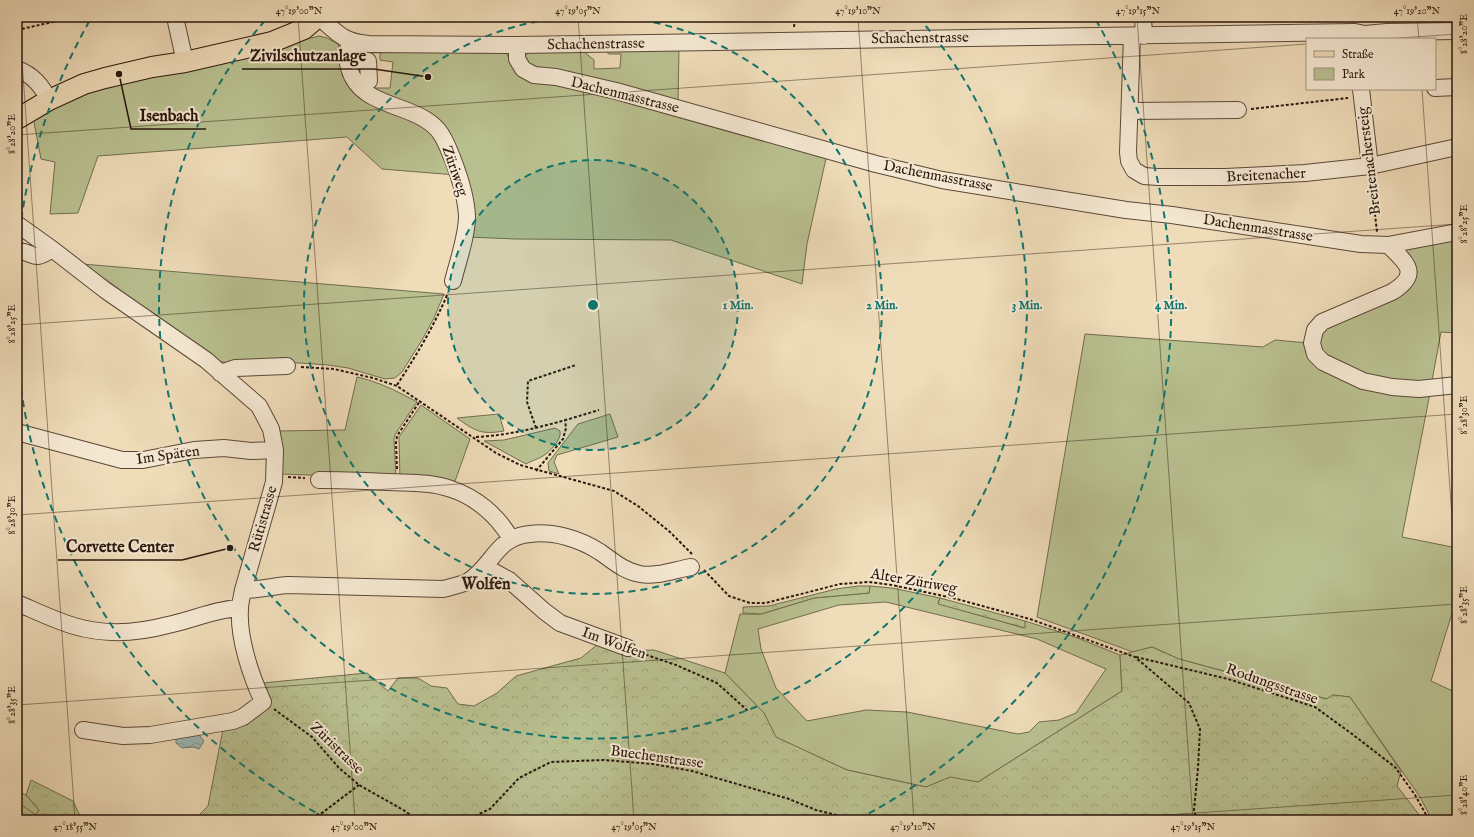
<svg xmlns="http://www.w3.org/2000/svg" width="1474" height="837" viewBox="0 0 1474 837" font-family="'IM FELL English',serif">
<defs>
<pattern id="forest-crowns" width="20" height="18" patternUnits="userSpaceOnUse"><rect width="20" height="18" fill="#b9c090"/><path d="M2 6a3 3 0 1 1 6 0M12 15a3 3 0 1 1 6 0" fill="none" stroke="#9fa47b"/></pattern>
<pattern id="water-waves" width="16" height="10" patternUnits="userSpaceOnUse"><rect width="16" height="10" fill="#9cbab7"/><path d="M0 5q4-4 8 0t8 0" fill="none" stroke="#879f9c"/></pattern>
</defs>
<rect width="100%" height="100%" fill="#efdcb9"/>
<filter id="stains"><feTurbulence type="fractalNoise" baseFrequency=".005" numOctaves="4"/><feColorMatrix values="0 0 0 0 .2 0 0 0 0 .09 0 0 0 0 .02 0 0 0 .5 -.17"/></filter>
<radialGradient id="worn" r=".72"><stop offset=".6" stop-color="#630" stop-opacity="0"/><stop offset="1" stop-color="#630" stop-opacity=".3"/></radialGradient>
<path fill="#b9c090" stroke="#726c4e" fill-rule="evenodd" d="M 319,36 L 327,38 L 338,44 L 346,71 L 433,129 L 456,175 L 382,169 L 347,137 L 98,156 L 78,213 L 50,214 L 55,162 L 41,159 L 33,117 L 76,95 Z
M 679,48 L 678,104 L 557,74 L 526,64 L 525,56 L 528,53 L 533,52 L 583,51 L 594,60 L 594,69 L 620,68 L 621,54 L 609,54 L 604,50 Z
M 380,51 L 506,53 L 517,72 L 827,154 L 807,244 L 802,284 L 671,240 L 516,239 L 467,237 L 448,140 L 372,88 L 390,88 L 393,62 L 380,60 Z
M 1457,238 L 1457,333 L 1441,332 L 1431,386 L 1378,382 L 1325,359 L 1317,337 L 1320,330 L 1406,290 L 1399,249 Z
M 82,264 L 444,294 L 434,318 L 422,340 L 402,372 L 395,378 L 385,379 L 348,368 L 328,365 L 300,363 L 238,364 L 223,362 L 208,357 L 145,308 L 105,279 L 93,273 Z
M 1085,334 L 1263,347 L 1275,340 L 1308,343 L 1319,364 L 1430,393 L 1402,537 L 1457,548 L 1457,597 L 1431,681 L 1457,693 L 1457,820 L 1432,820 L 1420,797 L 1350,697 L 1333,695 L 1327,699 L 1179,659 L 1152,647 L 1133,652 L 1037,617 Z
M 357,377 C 379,382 397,391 417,402 L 396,433 L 394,438 L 396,478 L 280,474 L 276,431 L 345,430 Z
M 421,405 L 470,439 L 454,484 L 400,479 L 399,437 Z
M 499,414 L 504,431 C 481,435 475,431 457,418 Z
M 610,414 L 618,437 L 557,455 L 554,462 L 559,474 L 549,471 L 548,463 L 578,424 Z
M 555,428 L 560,431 C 562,439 550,452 543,456 C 538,459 531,461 526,464 L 484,441 L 504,440 Z
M 870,586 L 892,588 L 940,598 L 938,603 L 1024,628 L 1025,621 L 1075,637 L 1120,655 L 1122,691 L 978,782 L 950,778 L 926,787 L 847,770 L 775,737 L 764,713 L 725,673 L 740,614 L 761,614 L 814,598 L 869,593 ZM 886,602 L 1037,639 L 1106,669 L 1076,713 L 1059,720 L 1039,722 L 1029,732 L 1018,734 L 907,712 L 866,710 L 807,721 L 776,688 L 761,649 L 758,629 L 839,605 Z
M 17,791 L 26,795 L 39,810 L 36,815 L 17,810 Z"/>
<path fill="url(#forest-crowns)" stroke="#726c4e" d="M 858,586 L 870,586 L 869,593 L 814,598 L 761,614 L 743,613 L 743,607 L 769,606 L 836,589 Z
M 940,598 L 1025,621 L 1025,628 L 938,604 Z
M 598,644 L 619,651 L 654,650 L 725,673 L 764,713 L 776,737 L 847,770 L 926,787 L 950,777 L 978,782 L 1122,691 L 1120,655 L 1152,647 L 1179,659 L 1326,699 L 1333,695 L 1350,697 L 1401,771 L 1397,786 L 1423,820 L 194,820 L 208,806 L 223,729 L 263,702 L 262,683 L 367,673 L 388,691 L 398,678 L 418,678 L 431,686 L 447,688 L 458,704 L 474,706 L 497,693 L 516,676 L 581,658 Z
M 31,780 L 73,801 L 82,820 L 17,820 L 17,810 L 23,806 L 36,815 L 39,810 L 26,795 Z"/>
<path fill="url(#water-waves)" stroke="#6e7973" d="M 199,735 L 204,741 L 199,749 L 194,747 L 182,748 L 176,743 L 176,739 Z"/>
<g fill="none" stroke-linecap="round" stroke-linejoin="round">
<defs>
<path id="minor" d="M 175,17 L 185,62
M 319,17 C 337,33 343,42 369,44 L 517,45 L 1355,32 L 1365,34 L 1387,32 L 1457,31
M 1143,17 L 1144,36
M 1132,36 L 1128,152 L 1129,161 L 1134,170 L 1144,176 L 1158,177 L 1225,177 L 1305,173 L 1370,166 L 1457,147
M 351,42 C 346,52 346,58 349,68 C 360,109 414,102 438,130 C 445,138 449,150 453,160 C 460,178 466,196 467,216 C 467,236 458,261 453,281
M 517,45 L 517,59 L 523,69 L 534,75 L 556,77 L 616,91 L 876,164 L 942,180 L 1126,210 L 1172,215 L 1361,244 L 1388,245 L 1457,232
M 347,59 L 368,61 L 369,81
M 17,69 C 33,75 41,85 49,100
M 1435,88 L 1457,87
M 1361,89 L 1370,166
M 1130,111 L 1238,110
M 17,224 L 52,249 L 105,290 L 206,360 L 259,406 L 271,429 L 275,450 L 274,482 L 243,590 C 242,596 240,603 240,609 C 238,638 251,676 263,702 L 243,717 L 233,721 L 150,735 L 123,736 L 83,730
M 1388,245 C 1407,263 1421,274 1392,292 L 1322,322 L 1315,330 L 1312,343 L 1315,354 L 1323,362 L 1363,381 L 1392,387 L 1419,389 L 1457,385
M 17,251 C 37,252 31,263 52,249
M 220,373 L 235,368 L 287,366
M 17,432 L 122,460 L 143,460 L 194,450 L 224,448 L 251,451 L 275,450
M 319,480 C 343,480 366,481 390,482 C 410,483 431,482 451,489 C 476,497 498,516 511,539
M 485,567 L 509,580 L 544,611 L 560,623 L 628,648
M 243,590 C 259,590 273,586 288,585 L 443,589 C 451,587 460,585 467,582 C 493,567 495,537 530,534 C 554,531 580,539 600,552 C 613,561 624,571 640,574 C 656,577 674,570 691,567
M 17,603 C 36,611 54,620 74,626 C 104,635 138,633 168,625 C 193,620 215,609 240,608"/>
<path id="major" d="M 17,119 L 49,100 L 84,84 L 105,78 L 152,67 L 185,62 L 272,42 L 304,29 L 318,17"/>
</defs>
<use href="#minor" stroke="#5b4838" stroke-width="18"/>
<use href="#major" stroke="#2a170d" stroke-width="22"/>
<path stroke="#2a170d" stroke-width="2" stroke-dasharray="3 2" stroke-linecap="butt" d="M 344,17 L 345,22
M 1159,22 L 1162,17
M 794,27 L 795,17
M 17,30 L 75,17
M 1251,109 L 1348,98
M 1371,179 L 1377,232
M 301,367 L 334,369 L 373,378 L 397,386 L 496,453 L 520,465 L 614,491 L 638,506 L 670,532 L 692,554
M 397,385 C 417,354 433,328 448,293
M 536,428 L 527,402 L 528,381 L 576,365
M 476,437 C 518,435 559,422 599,410
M 397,469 L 396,443 L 397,436 L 420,401
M 536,471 L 563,439 L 566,428 L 565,420
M 288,477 L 305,478
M 704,570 L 729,596 L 750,603 L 766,603 L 840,584 L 869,582 L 892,585 L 953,598 L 1030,619 L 1135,657 L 1189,703 L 1200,729 L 1198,768 L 1194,810 L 1197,820
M 641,653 L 676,665 L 717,683 L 748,711
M 1136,657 L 1228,679 L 1315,707 L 1352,734 L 1395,767 L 1415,795 L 1429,820
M 274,709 L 312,737 L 339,768 L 359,785 L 405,811 L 417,820
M 302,820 L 322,813 L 359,785
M 466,820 L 490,809 L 519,778 L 551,762 L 604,760 L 653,764 L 692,771 L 789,799 L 816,810 L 857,820"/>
<use href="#minor" stroke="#f5e8d2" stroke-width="16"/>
<use href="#major" stroke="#efdcb9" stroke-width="20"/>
</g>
<path fill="none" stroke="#2a170d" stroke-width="1" stroke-opacity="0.45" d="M 19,17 L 75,820M 298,17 L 355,820M 578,17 L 634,820M 858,17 L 914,820M 1137,17 L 1193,820M 1417,17 L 1419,39M 1385,39 L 1457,34M 1422,89 L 1457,589M 17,135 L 1307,44M 17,325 L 1457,224M 17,515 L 1457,414M 17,705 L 1457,604M 1094,820 L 1457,795"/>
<circle cx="593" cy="305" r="145" fill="#0f766e" fill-opacity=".12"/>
<g fill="none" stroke="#0f766e" stroke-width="2" stroke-dasharray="7 5">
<circle cx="593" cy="305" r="145"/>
<path d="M618 17A289 289 0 1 1 568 17"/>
<path d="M918 17A434 434 0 1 1 268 17"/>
<path d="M326 818A578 578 0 0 1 17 355M17 255A578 578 0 0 1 90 20M1096 20A578 578 0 0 1 860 818"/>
</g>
<g text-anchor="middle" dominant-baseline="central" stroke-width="4" stroke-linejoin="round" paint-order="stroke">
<g font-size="15" fill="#2a170d" stroke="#f5e8d2">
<text transform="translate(920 38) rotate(-1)">Schachenstrasse</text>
<text transform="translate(596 44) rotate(-1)">Schachenstrasse</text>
<text transform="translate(625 95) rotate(14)">Dachenmasstrasse</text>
<text transform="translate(1369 161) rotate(-97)">Breitenachersteig</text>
<text transform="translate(455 171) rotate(71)">Züriweg</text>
<text transform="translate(1266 175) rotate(-3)">Breitenacher</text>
<text transform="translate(938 176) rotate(11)">Dachenmasstrasse</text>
<text transform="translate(1258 228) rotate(9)">Dachenmasstrasse</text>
<text transform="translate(168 455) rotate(-8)">Im Späten</text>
<text transform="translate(263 519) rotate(-74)">Rütistrasse</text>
<text transform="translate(914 581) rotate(10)">Alter Züriweg</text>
<text transform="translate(614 643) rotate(20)">Im Wolfen</text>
<text transform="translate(1272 684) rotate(19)">Rodungsstrasse</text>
<text transform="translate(337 748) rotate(44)">Züristrasse</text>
<text transform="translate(657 757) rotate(8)">Buechenstrasse</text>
</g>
<g font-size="16" font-weight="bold" fill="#2a170d" stroke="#f5e8d2">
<text x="486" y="585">Wolfen</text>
</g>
</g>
<circle cx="593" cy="305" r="6" fill="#0f766e" stroke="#f5e8d2" stroke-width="2"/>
<g font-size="12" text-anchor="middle" font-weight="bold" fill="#0f766e" stroke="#f5e8d2" stroke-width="4" stroke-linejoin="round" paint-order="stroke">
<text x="738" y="309">1 Min.</text>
<text x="882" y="309">2 Min.</text>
<text x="1027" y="309">3 Min.</text>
<text x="1171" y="309">4 Min.</text>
</g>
<path fill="none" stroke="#2a170d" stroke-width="1.5" d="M428 77L374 69H242M119 74L131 129H206M230 548L182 560H58"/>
<g fill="#2a170d" stroke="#f5e8d2" stroke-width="1.5">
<circle cx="428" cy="77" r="4"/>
<circle cx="119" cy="74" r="4"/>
<circle cx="230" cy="548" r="4"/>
</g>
<g font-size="16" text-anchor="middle" font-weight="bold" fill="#2a170d" stroke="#f5e8d2" stroke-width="4" stroke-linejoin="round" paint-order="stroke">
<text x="308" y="61">Zivilschutzanlage</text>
<text x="169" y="121">Isenbach</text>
<text x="120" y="552">Corvette Center</text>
</g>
<rect width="1474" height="837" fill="none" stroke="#efdcb9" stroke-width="44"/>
<rect x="1306" y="38" width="130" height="52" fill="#f5e8d2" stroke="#a49483"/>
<rect x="1314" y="51" width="20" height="6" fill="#efdcb9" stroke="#a49483"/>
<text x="1342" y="58" font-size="12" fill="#2a170d">Straße</text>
<rect x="1314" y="68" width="20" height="12" fill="#b9c090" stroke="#a49483"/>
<text x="1342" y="78" font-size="12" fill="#2a170d">Park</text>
<rect x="22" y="22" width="1430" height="793" fill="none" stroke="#2a170d" stroke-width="1.5"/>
<g font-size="10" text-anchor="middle" fill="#2a170d">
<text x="299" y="14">47°19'00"N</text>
<text x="578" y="14">47°19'05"N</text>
<text x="858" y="14">47°19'10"N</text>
<text x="1138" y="14">47°19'15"N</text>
<text x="1417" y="14">47°19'20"N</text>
<text transform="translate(1463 34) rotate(-90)" y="4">8°28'20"E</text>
<text transform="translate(11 134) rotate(-90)" y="4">8°28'20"E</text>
<text transform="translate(1463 224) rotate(-90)" y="4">8°28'25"E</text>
<text transform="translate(11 324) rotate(-90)" y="4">8°28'25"E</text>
<text transform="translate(1463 415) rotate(-90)" y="4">8°28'30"E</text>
<text transform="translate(11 515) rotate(-90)" y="4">8°28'30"E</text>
<text transform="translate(1463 605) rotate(-90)" y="4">8°28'35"E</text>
<text transform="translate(11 705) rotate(-90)" y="4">8°28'35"E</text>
<text transform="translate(1463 795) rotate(-90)" y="4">8°28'40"E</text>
<text x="75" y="830">47°18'55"N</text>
<text x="354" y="830">47°19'00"N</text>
<text x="634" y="830">47°19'05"N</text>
<text x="913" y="830">47°19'10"N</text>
<text x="1193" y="830">47°19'15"N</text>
</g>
<rect width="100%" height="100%" filter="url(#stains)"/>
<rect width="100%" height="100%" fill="url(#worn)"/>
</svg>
